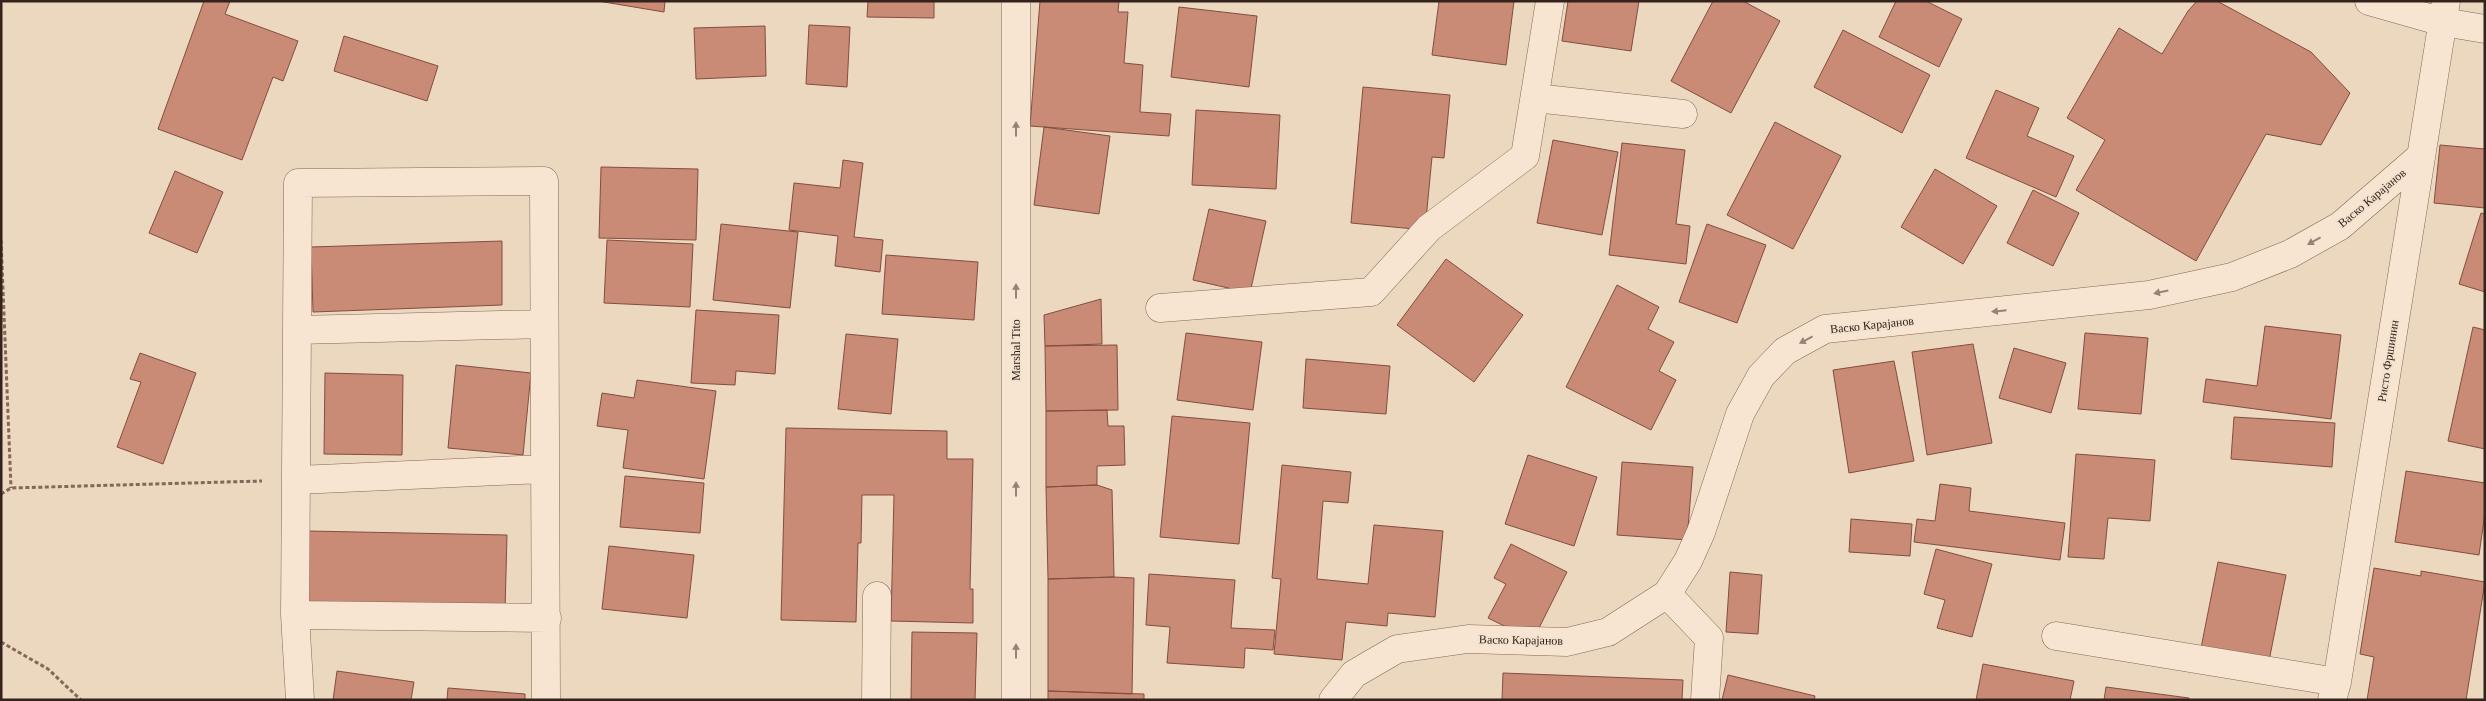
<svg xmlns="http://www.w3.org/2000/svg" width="2486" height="701" viewBox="0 0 2486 701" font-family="Georgia,serif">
<rect width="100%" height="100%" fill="#ecd7bf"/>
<path fill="#c98a76" stroke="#824e3f" d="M 204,1 L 230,1 L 225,14 L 298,41 L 283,81 L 273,77 L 242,160 L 158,129 Z
M 598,1 L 665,1 L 664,12 Z
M 868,1 L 934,1 L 934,18 L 867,17 Z
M 1040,1 L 1119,1 L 1118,12 L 1128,12 L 1124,63 L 1143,65 L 1140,112 L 1171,114 L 1169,136 L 1030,126 Z
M 1439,1 L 1514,1 L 1506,65 L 1432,55 Z
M 1568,1 L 1639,1 L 1631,51 L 1562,41 Z
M 1713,1 L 1743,1 L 1780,21 L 1731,113 L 1671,81 Z
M 1896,1 L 1926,1 L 1962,19 L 1939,67 L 1879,37 Z
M 2197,1 L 2217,1 L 2311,52 L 2350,93 L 2321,145 L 2266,134 L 2196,261 L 2076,190 L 2105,140 L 2067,118 L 2119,28 L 2162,54 L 2188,11 Z
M 1179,7 L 1257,16 L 1249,87 L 1171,77 Z
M 809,25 L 850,27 L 847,87 L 806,84 Z
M 765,26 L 766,76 L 696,79 L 694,28 Z
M 1843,30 L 1930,75 L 1902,133 L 1814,87 Z
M 344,36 L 438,66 L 427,101 L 334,71 Z
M 1363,87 L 1450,95 L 1444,158 L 1432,157 L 1425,230 L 1351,223 Z
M 1996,90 L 2039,108 L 2027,136 L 2074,156 L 2056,197 L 1966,158 Z
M 1196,110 L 1280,115 L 1276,189 L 1192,185 Z
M 1775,122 L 1841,156 L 1793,249 L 1727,215 Z
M 1044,127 L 1110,136 L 1099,214 L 1034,205 Z
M 1553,140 L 1618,152 L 1602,235 L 1537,223 Z
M 1622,143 L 1685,150 L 1676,224 L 1690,226 L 1686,264 L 1609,255 Z
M 2440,145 L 2485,149 L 2485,208 L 2434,203 Z
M 843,160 L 863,163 L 854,237 L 883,240 L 880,272 L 835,266 L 838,236 L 789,230 L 794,183 L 840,188 Z
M 601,167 L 698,169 L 696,240 L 599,238 Z
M 1935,169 L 1997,206 L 1963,264 L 1901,227 Z
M 175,171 L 223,192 L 197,253 L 149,233 Z
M 2033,190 L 2079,213 L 2053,266 L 2007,243 Z
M 1209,209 L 1266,221 L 1250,293 L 1193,280 Z
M 2481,213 L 2485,214 L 2485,292 L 2459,284 Z
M 721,224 L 798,232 L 790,308 L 713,300 Z
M 1707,224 L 1766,245 L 1737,323 L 1679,302 Z
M 607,240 L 693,244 L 690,307 L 604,303 Z
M 502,241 L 502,305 L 313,312 L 311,247 Z
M 886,255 L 978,262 L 974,320 L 882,314 Z
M 1446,259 L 1523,315 L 1474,382 L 1397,325 Z
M 1617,285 L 1659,307 L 1648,329 L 1674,342 L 1659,371 L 1676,380 L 1651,430 L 1566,387 Z
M 1101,299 L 1102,344 L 1045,346 L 1044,315 Z
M 696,310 L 779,315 L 775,374 L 736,371 L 735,385 L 691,383 Z
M 2265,326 L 2341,335 L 2331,419 L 2203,402 L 2206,379 L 2257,386 Z
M 2473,327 L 2485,330 L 2485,449 L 2448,441 Z
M 1186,333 L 1262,342 L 1253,410 L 1177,400 Z
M 2085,333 L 2148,338 L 2141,414 L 2078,409 Z
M 846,334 L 898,339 L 891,414 L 838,409 Z
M 1973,344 L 1992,443 L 1927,455 L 1912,352 Z
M 1117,345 L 1118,410 L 1046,411 L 1045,346 Z
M 2014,348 L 2066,363 L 2051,413 L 1999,398 Z
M 140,353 L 196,373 L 163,464 L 117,447 L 141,382 L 130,379 Z
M 1306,359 L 1390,366 L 1386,414 L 1303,408 Z
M 1894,361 L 1914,461 L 1849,473 L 1833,370 Z
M 456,365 L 531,373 L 523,455 L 448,448 Z
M 325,373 L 403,375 L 402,455 L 324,454 Z
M 637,380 L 716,391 L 704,479 L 623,468 L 628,430 L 597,426 L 602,393 L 634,398 Z
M 1107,410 L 1108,426 L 1124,426 L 1125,465 L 1097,466 L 1097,485 L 1046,487 L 1046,411 Z
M 1172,416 L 1250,423 L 1239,544 L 1160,537 Z
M 2234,417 L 2335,423 L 2332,467 L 2231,459 Z
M 786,428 L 947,431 L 947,459 L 973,459 L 970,589 L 973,589 L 973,623 L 891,621 L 894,495 L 862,495 L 861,543 L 858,543 L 856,622 L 781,620 Z
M 2076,454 L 2155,460 L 2150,521 L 2108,518 L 2104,559 L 2068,557 Z
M 1528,455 L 1597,477 L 1574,546 L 1505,524 Z
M 1622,462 L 1693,467 L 1687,540 L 1617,535 Z
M 1282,465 L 1351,472 L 1348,503 L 1323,501 L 1317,579 L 1368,584 L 1374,525 L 1443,531 L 1435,617 L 1388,613 L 1387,626 L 1346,622 L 1342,660 L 1274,654 L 1281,579 L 1272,578 Z
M 2406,471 L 2485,483 L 2485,513 L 2479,555 L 2395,542 Z
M 625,476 L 704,483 L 700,533 L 620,527 Z
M 1940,484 L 1971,488 L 1969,511 L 2065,523 L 2060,560 L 1914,542 L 1917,519 L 1935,521 Z
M 1097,485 L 1112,490 L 1114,577 L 1048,579 L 1046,487 Z
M 1851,519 L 1912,524 L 1910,556 L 1849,552 Z
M 308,531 L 507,535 L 505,611 L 306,606 Z
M 1511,544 L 1567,572 L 1533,640 L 1488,618 L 1506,584 L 1494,578 Z
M 609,546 L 694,555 L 687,618 L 602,609 Z
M 1936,549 L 1992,564 L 1972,637 L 1937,628 L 1945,600 L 1924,594 Z
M 2218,562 L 2286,575 L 2269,661 L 2201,648 Z
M 2374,568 L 2421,576 L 2421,571 L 2485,582 L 2466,700 L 2367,700 L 2374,657 L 2360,654 Z
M 1730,572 L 1762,575 L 1758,634 L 1726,632 Z
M 1149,574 L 1235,580 L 1231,628 L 1275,630 L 1273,650 L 1245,648 L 1244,668 L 1167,663 L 1170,627 L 1146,625 Z
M 1114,577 L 1134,578 L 1132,694 L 1048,691 L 1048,579 Z
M 912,632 L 977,633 L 975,700 L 911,700 Z
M 1983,664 L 2074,681 L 2070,700 L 1976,700 Z
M 337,671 L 414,682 L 411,700 L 333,700 Z
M 1503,673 L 1683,680 L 1682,700 L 1502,700 Z
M 1728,675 L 1815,696 L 1814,700 L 1722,700 Z
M 2106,687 L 2189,698 L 2189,700 L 2104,700 Z
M 448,688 L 525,694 L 525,700 L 447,700 Z
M 1048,691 L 1144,694 L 1144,700 L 1048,700 Z"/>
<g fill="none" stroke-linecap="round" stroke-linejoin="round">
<defs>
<path id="minor" d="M 2369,1 L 2443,22 L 2485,29
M 1535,98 L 1683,114
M 1160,308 L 1371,292 L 1429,228 L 1525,156 L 1550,1
M 297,330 L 544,324
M 298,480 L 544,469
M 1667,594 L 1709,638 L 1705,700
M 295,615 L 547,618
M 2056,636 L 2337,682
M 300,700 L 295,615 L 298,183 L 544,181 L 546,700
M 876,700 L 877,596
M 1016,700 L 1016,1
M 1333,700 L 1354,674 L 1397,649 L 1468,639 L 1567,642 L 1608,632 L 1667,594 L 1688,561 L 1701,532 L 1740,414 L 1761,376 L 1785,351 L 1825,329 L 2149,295 L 2232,277 L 2290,254 L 2340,226 L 2420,157
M 2332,700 L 2337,682 L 2446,1"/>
</defs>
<use href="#minor" stroke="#836858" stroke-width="29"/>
<path stroke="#836858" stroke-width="3" stroke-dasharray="4 2.5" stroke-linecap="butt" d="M 1,240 L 11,488
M 1,494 L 11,488 L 262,481
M 1,642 L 48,669 L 81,700"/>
<use href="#minor" stroke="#f7e5d1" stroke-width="28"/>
</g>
<defs><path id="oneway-solid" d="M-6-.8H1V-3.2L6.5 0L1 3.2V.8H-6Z" transform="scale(1.25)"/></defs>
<g fill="#958476">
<use href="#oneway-solid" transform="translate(1016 129) rotate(-90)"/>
<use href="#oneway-solid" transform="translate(2314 241) rotate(151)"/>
<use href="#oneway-solid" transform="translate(1016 291) rotate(-90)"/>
<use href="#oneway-solid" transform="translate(2161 292) rotate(168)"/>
<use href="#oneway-solid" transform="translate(1999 311) rotate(174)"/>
<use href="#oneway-solid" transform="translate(1806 340) rotate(152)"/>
<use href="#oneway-solid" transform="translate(1016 489) rotate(-90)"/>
<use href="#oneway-solid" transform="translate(1016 651) rotate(-90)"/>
</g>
<g text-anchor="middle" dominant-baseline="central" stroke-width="4" stroke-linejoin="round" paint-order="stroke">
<g font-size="12" fill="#33231c" stroke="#f3e2ce">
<text transform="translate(2372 198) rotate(-40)">Вaско Карајанов</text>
<text transform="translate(1872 325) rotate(-6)">Вaско Карајанов</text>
<text transform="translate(1016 350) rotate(-90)">Marshal Tito</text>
<text transform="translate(2388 361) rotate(-81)">Ристо Фршинин</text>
<text transform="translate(1521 640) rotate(1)">Вaско Карајанов</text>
</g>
</g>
<rect width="2486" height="701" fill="none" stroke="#33231c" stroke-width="5"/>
</svg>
